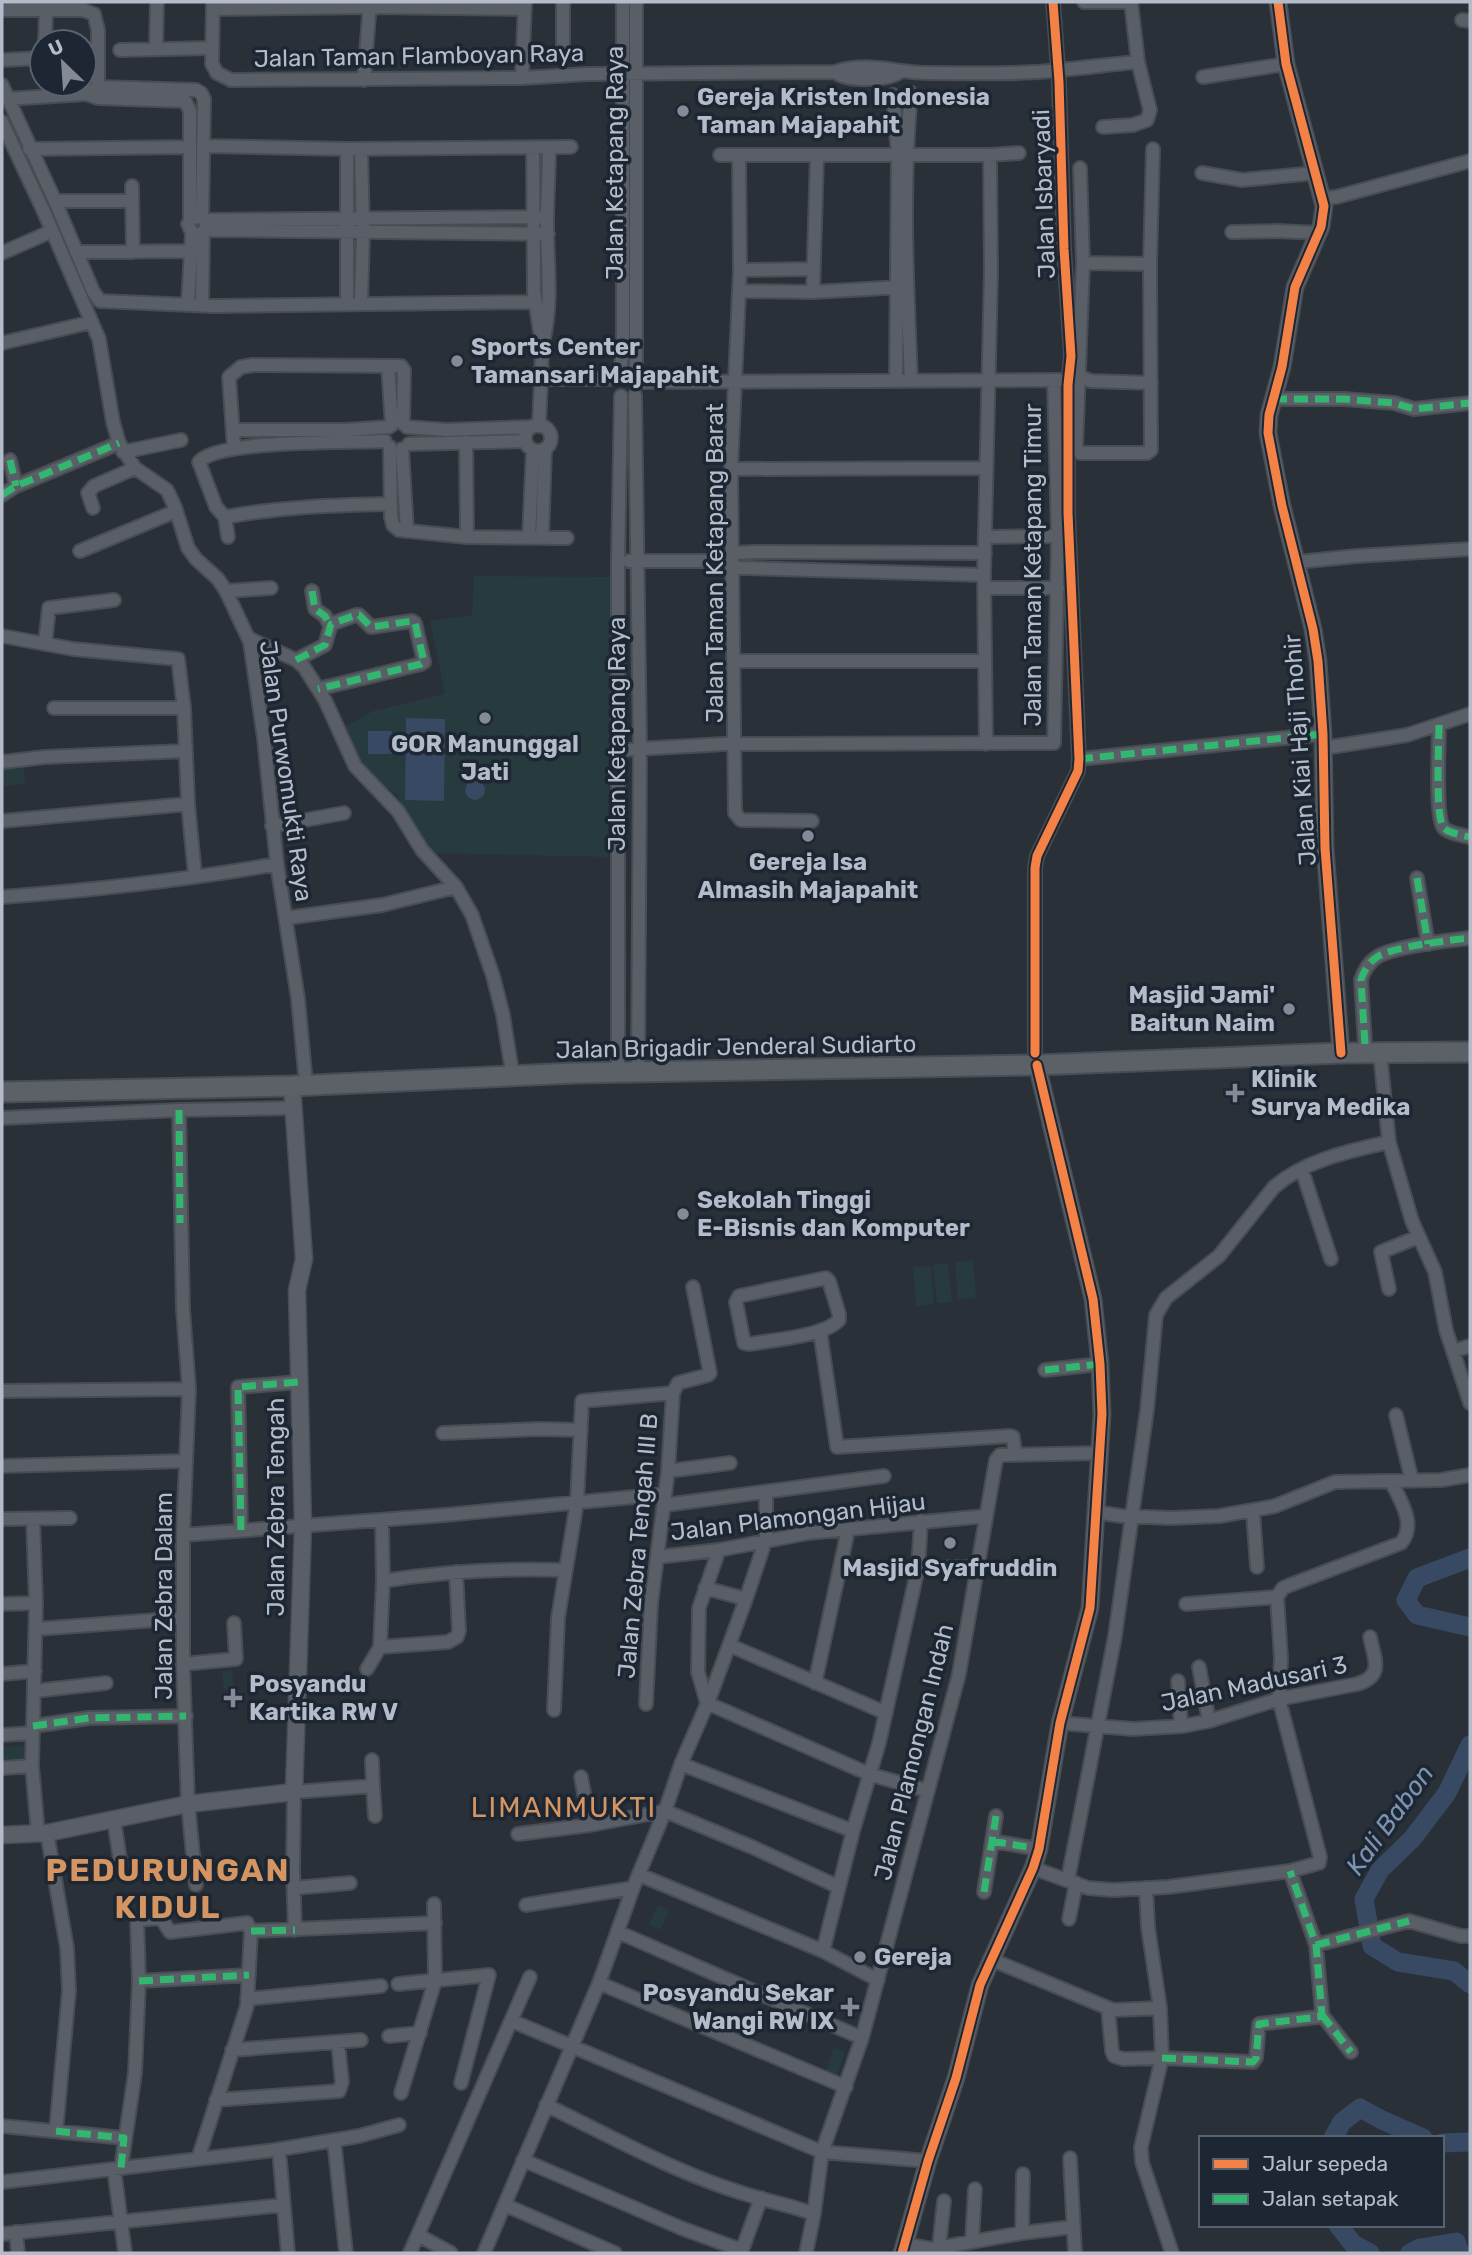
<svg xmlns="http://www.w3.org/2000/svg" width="1472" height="2255" viewBox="0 0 1472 2255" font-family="Rubik,sans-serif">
<rect width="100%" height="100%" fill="#2a3038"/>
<path fill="#273a3e" d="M 474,576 L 613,577 L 608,857 L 430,853 L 396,794 L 356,764 L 346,726 L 373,711 L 445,694 L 430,621 L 472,615 Z
M 24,765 L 25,784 L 2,786 L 2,767 Z
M 973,1260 L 976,1298 L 958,1299 L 955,1262 Z
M 948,1263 L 952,1302 L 937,1303 L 933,1265 Z
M 931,1266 L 934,1304 L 916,1306 L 913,1267 Z
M 232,1670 L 234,1688 L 224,1689 L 222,1671 Z
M 25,1746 L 26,1760 L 2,1762 L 2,1747 Z
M 658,1905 L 669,1910 L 661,1930 L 649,1925 Z
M 834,2048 L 845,2052 L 837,2076 L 825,2072 Z"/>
<path fill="#384963" d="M 406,718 L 445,719 L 444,801 L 405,800 Z
M 368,731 L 392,731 L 392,754 L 368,754 Z
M465 790a10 10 0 1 1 20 0a10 10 0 1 1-20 0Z"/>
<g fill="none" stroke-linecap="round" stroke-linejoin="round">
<path stroke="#384963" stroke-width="19" d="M 1470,1558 L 1417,1578 L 1406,1600 L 1417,1615 L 1470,1627
M 1470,1745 L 1447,1793 L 1412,1839 L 1380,1870 L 1364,1899 L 1372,1946 L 1398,1962 L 1454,1971 L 1470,1984
M 1333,2138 L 1342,2122 L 1360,2108 L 1382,2120 L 1423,2138
M 1442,2143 L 1470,2142
M 1338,2225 L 1353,2244 L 1370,2253
M 1410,2253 L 1420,2248 L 1456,2242 L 1460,2253"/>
<defs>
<path id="minor" d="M 213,2 L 212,64 L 217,73 L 231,80 L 522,78 L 588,74 L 835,72 C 868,61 896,73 929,73 C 970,73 1019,75 1058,70 C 1085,68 1111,64 1138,62
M 563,2 L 563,53
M 1084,2 L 1131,2 L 1138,62 L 1150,110 L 1147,120 L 1133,125 L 1103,127
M 213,9 L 370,7 L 525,9
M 2,10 L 83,10 L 94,14 L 98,30 L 98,94
M 1462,20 L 1470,21
M 45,42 L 46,10
M 156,49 L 157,2
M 120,50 L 212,48
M 2,60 L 42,58
M 835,72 C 847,82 887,81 900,72
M 1203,77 L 1286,64
M 522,78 L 525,2
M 364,80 L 370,2
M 2,85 L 55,201 L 93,291 L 100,301 L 214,306 L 534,302
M 911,93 C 902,188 907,286 911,381
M 86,94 L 98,87 L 196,90 L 201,93 L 204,99 L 202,217
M 893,95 L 898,155 L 896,381
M 6,99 L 86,94 L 98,98 L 185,101 L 190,111 L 190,220
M 2,122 L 44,212 L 99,339 L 113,422 L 119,443 L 135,468 L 167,490 L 175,507 L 188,548 L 196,559 L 218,579 L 226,591 L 250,642 L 264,738 L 277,864 L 298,999 L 305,1073
M 204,146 L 347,149 L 571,147
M 533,148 L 534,292 L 542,345 L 541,379
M 29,149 L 190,147
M 347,149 L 347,303
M 361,149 L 363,232 L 361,303
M 720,155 L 990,155 L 1019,153
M 739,155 L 740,270 L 731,469 L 735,813 L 741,820 L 812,821
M 1080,168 L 1083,263 L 1076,448 L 1080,453 L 1147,453 L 1151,450 L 1150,264 L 1153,149
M 1202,173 L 1242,180 L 1315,173
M 132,186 L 133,252
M 1324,198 L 1336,197 L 1470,161
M 55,201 L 132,201
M 205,220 L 547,217
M 205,230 L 548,234
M 1232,232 L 1278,231 L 1318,233
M 76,252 L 191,251
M 2,253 L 52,231
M 1083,263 L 1150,264
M 740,270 L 814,269
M 739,291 L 813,292 L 903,287
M 813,292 L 817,155
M 188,304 L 192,233 L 188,224 L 192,218 L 202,217 L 207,223 L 205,230 L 199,235 L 192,233
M 202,304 L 203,233
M 543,342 C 553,302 547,264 547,224 C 547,198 549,173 549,148
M 2,343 L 92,322
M 388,366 L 392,425
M 621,366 L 623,340 L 623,2
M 636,367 L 636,2
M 1076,375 L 1091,381 L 1151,383
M 643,382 L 1061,380
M 635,395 L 640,749 L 638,1072
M 1273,399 L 1344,399 L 1394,403 L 1414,409 L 1470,403
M525 438a13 13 0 1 1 26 0a13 13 0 1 1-26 0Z
M 539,426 L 541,379 L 611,379
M 407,427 L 446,430 L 532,427
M 233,430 L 346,430 L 389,427
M 466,442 L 467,537
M 409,444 L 525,441
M 390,447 L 391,517 L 393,525 L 399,530 L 467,537 L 567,538
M 234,448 L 229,377 L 241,367 L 253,365 L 401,366 L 404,370 L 403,424
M 402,449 L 407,531
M 123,452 L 181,440
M 10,460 L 16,486
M 731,469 L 986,468
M 2,495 L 16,486 L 119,443
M 93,508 L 88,493 L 94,486 L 135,468
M 225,517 C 280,507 334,505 390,504
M 228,537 L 225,517 L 216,507 L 199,462 C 218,439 351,443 385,441
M 985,537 L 1058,536
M 529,538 L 533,450
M 542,538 L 545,449
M 80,551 L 176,511
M 727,556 L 731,553 L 757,552 L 985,553
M 629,561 L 722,561 L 731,567 L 745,568 L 984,575
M 1297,562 L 1357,556 L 1470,549
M 984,588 L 1058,588
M 226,591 L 271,588
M 312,591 L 315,609 L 325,616 L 330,626
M 2,636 L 73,649 L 178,659 L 184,708 L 188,804 L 195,875
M 248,638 L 296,660 L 304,667 L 325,700 L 355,766 L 398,811 L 422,850 L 456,887 L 472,915 L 493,976 L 503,1015 L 511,1065
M 45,644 L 49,608 L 114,600
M 296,660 L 325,645 L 331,624 L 356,615 L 359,615 L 371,627 L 412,621 L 415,623 L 424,662 L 421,664 L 318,689
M 734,661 L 985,661
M 54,708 L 184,708
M 1439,725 C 1439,744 1435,813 1443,827 C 1447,833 1462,835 1469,837
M 986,744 L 984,575 L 991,272 L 990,155
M 1324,748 L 1407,735 L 1470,714
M 618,750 L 725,744 L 1054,743 L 1058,536 L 1054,381
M 1079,759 L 1323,734
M 2,762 L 45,757 L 185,751
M 2,821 L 188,804
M 272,826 L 344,813
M 1417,878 L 1428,944
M 2,897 C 93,890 186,880 277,864
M 286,918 L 382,905 L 456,887
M 1365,1044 L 1361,980 C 1363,972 1369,962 1377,957 C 1391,947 1450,940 1470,938
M 1035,1053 L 1035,868 L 1037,856 L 1078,771 L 1079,759 L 1068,513 L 1068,385 L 1071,356 L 1064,249 L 1059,82 L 1053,2
M 1380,1053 L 1389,1142 L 1412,1221 L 1435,1272 L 1446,1330 L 1470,1403
M 618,1072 L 618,562 L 621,396
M 179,1110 L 183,1309 L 189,1389 L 183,1535 L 183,1664 L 188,1804 L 196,1885
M 2,1118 L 179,1110 L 295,1108
M 1302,1170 L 1331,1259
M 826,1278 L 829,1281 L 839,1314 L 839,1320 C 825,1336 772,1340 750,1344 L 744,1343 L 736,1302 L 739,1296 Z
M 1389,1289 L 1381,1252 L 1418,1237
M 820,1331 L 837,1447 L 1010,1436 L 1013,1437 L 1015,1453
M 1453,1351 L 1470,1346
M 1045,1370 L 1100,1364
M 2,1391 L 189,1389
M 1396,1415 L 1412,1481
M 443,1433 L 540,1429 L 581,1430
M 2,1466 L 185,1461
M 668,1471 L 730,1463
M 665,1505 L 884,1476
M 1096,1512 L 1121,1516 L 1171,1518 L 1219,1516 L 1275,1506 L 1335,1482 L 1441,1480 L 1470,1475
M 1253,1512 L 1257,1567
M 2,1519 L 70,1518
M 33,1519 L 36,1603 L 32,1766 L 38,1833
M 241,1530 L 238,1387 L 299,1382
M 183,1535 L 445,1515 L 665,1494
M 719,1550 L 699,1608 L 698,1672 L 707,1703 L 869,1774 L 928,1791
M 657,1557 L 719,1550 L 808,1533 L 986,1516
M 918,1568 L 978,1567
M 383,1581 C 444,1571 503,1568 565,1570
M 705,1588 L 746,1599
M 2,1604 L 36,1603
M 1186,1604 L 1277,1597
M 36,1629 L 183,1618
M 729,1645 L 886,1713
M 380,1647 L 448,1642 L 457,1637 L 459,1631 L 456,1572
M 183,1664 L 236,1659 L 234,1623
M 1199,1667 L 1209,1721
M 367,1669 L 380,1647 L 383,1581 L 382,1520
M 2,1674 L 35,1671
M 1178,1681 L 1181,1726
M 815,1683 L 848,1530
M 34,1691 L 106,1683
M 646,1704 L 651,1604 L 668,1471 L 673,1393 L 678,1383 L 708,1375 L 710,1373 L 693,1287
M 554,1710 L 558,1618 L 577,1502 L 582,1401 L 673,1393
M 1060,1723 L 1133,1729 L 1183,1726 L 1209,1721 L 1279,1699 L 1357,1684 C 1385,1676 1374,1658 1370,1637
M 33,1726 L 89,1718 L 186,1716
M 2,1735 L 33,1733
M 372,1760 L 373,1786
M 681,1764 L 853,1831
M 2,1768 L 32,1766
M 581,1777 L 590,1825
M 665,1811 L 752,1847 L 839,1887
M 114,1820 L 121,1866
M 47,1833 L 67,1948 L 69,1991 L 56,2131
M 518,1834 L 590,1825 L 665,1811
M 992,1841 L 1039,1849
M 1033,1868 L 1088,1888 L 1113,1890 L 1168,1887 L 1290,1871 L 1319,1863 L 1320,1857 L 1279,1699 L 1281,1658 L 1277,1597 L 1283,1588 L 1290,1585 L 1401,1543 C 1417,1524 1400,1500 1391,1481
M 640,1875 L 823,1951 L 878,1980
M 1068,1879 L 1115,1636 L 1147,1410 L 1156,1315 L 1166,1298 L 1219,1256 L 1274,1187 C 1305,1160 1350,1151 1389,1142
M 294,1888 L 350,1883
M 1146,1888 L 1148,1927 L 1160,2008 L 1162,2058 L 1141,2147 L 1142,2162 L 1172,2253
M 984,1892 L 996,1816
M 526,1905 L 633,1888
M 1069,1919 L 1076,1883
M 295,1930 L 293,1871 L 294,1792 L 373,1786 L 375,1816
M 251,1931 L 435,1923
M 618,1932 L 862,2038
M 1316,1945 L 1409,1921 L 1461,1936 L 1470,1936
M 823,1951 L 853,1831 L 879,1743 L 918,1568 L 921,1521
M 990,1959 L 1113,2010 L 1160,2008
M 139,1981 L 249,1975
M 599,1983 L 846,2087
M 398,1984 L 489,1975 L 461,2083
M 247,1999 L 381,1986
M 1108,2008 L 1112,2051 L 1114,2056 L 1123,2059 L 1162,2058 L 1253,2062 L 1256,2058 L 1259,2024 L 1318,2017 L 1322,2012 L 1316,1945 L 1290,1871
M 1322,2015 L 1351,2052
M 512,2021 L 822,2152 L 928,2161
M 389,2036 L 420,2033
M 232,2050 L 361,2040
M 401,2093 L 435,1981 L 434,1904
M 216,2100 L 339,2091 L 342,2082 L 338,2043
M 546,2105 C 610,2136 674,2172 742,2193 C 766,2201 791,2205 814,2214
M 2,2126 L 124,2138
M 334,2140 L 346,2253
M 279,2150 L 288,2253
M 1070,2158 L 1075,2253
M 198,2159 L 247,2006 L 251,1931
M 523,2160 L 681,2228 L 741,2250
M 121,2168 L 135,2073 L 139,1981 L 137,1920 L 161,1918 L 170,1932 L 247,1923 L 251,1931
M 114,2169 L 125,2253
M 2,2182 L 275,2150 L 359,2136 L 399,2125
M 505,2205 L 615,2253
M 16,2232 L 18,2253
M 1022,2233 L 1023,2174
M 2,2234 L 283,2205
M 418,2235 L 451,2253
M 972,2241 L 975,2189
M 904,2244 L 932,2249 L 1022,2233 L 1073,2227
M 939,2247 L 944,2201
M 410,2253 L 530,1977
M 484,2253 L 599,1983 L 633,1888 L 665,1811 L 681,1764 L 710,1697 L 746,1599 L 766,1539 L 766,1492
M 741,2253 L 761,2198
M 806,2253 L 814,2214 L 822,2152 L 862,2038 L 959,1674 L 996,1460 L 1000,1455 L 1101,1453"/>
<path id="tertiary" d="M 1278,2 L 1286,64 L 1324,206 L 1321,227 L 1295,287 L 1282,367 L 1269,415 L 1268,433 L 1282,506 L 1313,629 L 1318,661 L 1323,734 L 1325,848 L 1341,1053
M 2,1835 L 47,1833 L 188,1804 L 294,1792 L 303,1525 L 297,1290 L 304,1259 L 292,1086
M 902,2253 L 928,2161 L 956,2078 L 980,1985 L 1033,1868 L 1039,1849 L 1060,1723 L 1090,1608 L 1102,1414 L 1100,1364 L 1093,1299 L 1037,1065"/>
<path id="primary" d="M 2,1092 L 292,1086 L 576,1073 L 1037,1065 L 1341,1053 L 1470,1052"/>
</defs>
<use href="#minor" stroke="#484c53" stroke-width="16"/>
<use href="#tertiary" stroke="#484c53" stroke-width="19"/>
<use href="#primary" stroke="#484c55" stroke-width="23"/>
<use href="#minor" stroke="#5a5e66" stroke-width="12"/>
<use href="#tertiary" stroke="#5a5e66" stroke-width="16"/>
<use href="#primary" stroke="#5c6168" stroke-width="19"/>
<path stroke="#33b770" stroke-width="7" stroke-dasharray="14 7" stroke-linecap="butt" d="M 1273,399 L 1344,399 L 1394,403 L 1414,409 L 1470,403
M 10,460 L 16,486
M 2,495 L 16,486 L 119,443
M 312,591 L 315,609 L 325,616 L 330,626
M 296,660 L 325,645 L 331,624 L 356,615 L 359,615 L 371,627 L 412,621 L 415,623 L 424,662 L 421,664 L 318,689
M 1439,725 C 1439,744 1435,813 1443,827 C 1447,833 1462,835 1469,837
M 1079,759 L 1323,734
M 1417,878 L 1428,944
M 1365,1044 L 1361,980 C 1363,972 1369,962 1377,957 C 1391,947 1450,940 1470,938
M 179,1110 L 180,1223
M 1045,1370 L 1100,1364
M 241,1530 L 238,1387 L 299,1382
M 33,1726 L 89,1718 L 186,1716
M 992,1841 L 1039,1849
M 984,1892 L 996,1816
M 251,1931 L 295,1930
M 1316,1945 L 1409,1921
M 139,1981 L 249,1975
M 1322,2015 L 1351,2052
M 1162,2058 L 1253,2062 L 1256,2058 L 1259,2024 L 1318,2017 L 1322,2015 L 1316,1945 L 1290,1871
M 56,2131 L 124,2138 L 121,2168"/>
<defs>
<path id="cycleway" d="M 1278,2 L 1286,64 L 1324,206 L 1321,227 L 1295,287 L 1282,367 L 1269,415 L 1268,433 L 1282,506 L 1313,629 L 1318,661 L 1323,734 L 1325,848 L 1341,1053
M 1035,1053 L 1035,868 L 1037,856 L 1078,771 L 1079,759 L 1068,513 L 1068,385 L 1071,356 L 1064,249 L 1059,82 L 1053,2
M 902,2253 L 928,2161 L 956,2078 L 980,1985 L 1033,1868 L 1039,1849 L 1060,1723 L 1090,1608 L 1102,1414 L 1100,1364 L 1093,1299 L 1037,1065"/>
</defs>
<use href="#cycleway" stroke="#1d2633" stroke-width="13"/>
<use href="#cycleway" stroke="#f48246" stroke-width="9"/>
</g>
<g fill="#848b96" stroke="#1d2633" stroke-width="2.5">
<circle cx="683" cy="111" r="7"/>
<circle cx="457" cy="361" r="7"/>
<circle cx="485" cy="718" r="7"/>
<circle cx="808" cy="836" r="7"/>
<circle cx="1289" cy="1009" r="7"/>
<path d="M1231.5 1082.5h7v7h7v7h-7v7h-7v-7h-7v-7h7z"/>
<circle cx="683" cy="1214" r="7"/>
<circle cx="950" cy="1543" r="7"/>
<path d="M229.5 1687.5h7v7h7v7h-7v7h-7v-7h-7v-7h7z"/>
<circle cx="860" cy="1957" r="7"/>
<path d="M846.5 1996.5h7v7h7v7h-7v7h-7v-7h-7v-7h7z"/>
</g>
<g text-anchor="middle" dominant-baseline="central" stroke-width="7" stroke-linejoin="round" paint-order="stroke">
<g font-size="24" fill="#b4bcc9" stroke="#1d2633">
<text transform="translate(419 56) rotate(-1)">Jalan Taman Flamboyan Raya</text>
<text transform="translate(615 163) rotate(-90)">Jalan Ketapang Raya</text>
<text transform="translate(1044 194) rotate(-92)">Jalan Isbaryadi</text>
<text transform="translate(715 563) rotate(-90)">Jalan Taman Ketapang Barat</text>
<text transform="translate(1033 565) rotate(-90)">Jalan Taman Ketapang Timur</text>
<text transform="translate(617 734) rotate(-90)">Jalan Ketapang Raya</text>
<text transform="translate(1300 750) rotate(-94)">Jalan Kiai Haji Thohir</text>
<text transform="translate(286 771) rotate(82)">Jalan Purwomukti Raya</text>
<text transform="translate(736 1047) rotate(-1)">Jalan Brigadir Jenderal Sudiarto</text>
<text transform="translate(276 1507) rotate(-90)">Jalan Zebra Tengah</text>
<text transform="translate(798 1517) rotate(-7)">Jalan Plamongan Hijau</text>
<text transform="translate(638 1546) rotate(-85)">Jalan Zebra Tengah III B</text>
<text transform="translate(164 1596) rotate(-90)">Jalan Zebra Dalam</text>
<text transform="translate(1254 1684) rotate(-12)">Jalan Madusari 3</text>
<text transform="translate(914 1752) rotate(-76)">Jalan Plamongan Indah</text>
</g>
<g font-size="24" font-weight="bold" fill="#b4bcc9" stroke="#1d2633" text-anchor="start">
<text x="697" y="97">Gereja Kristen Indonesia<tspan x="697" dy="28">Taman Majapahit</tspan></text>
<text x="471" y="347">Sports Center<tspan x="471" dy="28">Tamansari Majapahit</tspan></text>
<text x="485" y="744" text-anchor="middle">GOR Manunggal<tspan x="485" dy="28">Jati</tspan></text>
<text x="808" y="862" text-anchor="middle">Gereja Isa<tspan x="808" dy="28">Almasih Majapahit</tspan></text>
<text x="1275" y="995" text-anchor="end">Masjid Jami'<tspan x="1275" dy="28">Baitun Naim</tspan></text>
<text x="1251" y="1079">Klinik<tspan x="1251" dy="28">Surya Medika</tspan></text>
<text x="697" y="1200">Sekolah Tinggi<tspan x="697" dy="28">E-Bisnis dan Komputer</tspan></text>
<text x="950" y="1568" text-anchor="middle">Masjid Syafruddin</text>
<text x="249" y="1684">Posyandu<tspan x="249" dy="28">Kartika RW V</tspan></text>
<text x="874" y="1957">Gereja</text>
<text x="834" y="1993" text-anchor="end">Posyandu Sekar<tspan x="834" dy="28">Wangi RW IX</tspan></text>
</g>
<g font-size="26" font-style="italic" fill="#7c92b1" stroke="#1d2633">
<text transform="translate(1390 1820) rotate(-54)">Kali Babon</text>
</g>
<g font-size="28" letter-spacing="2" fill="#d59563" stroke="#1d2633">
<text x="564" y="1807">LIMANMUKTI</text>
</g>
<g font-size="32" font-weight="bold" letter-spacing="2" fill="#d59563" stroke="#1d2633">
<text x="168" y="1870">PEDURUNGAN<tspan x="168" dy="37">KIDUL</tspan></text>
</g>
</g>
<rect width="1472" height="2255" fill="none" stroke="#b4bcc9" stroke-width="7"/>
<rect x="1199" y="2136" width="245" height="91" fill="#1d2633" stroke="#59626f" stroke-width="2"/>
<rect x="1213" y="2159" width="35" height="10" fill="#f48246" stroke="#59626f" stroke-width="2"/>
<text x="1262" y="2171" font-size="21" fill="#b4bcc9">Jalur sepeda</text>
<rect x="1213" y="2194" width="35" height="10" fill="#33b770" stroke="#59626f" stroke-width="2"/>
<text x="1262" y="2206" font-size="21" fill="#b4bcc9">Jalan setapak</text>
<g transform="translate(63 63) rotate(335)"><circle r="33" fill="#1d2633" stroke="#59626f" stroke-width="2"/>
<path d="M0-5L12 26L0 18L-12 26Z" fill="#848b96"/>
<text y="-10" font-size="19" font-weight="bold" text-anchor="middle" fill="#b4bcc9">U</text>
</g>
</svg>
